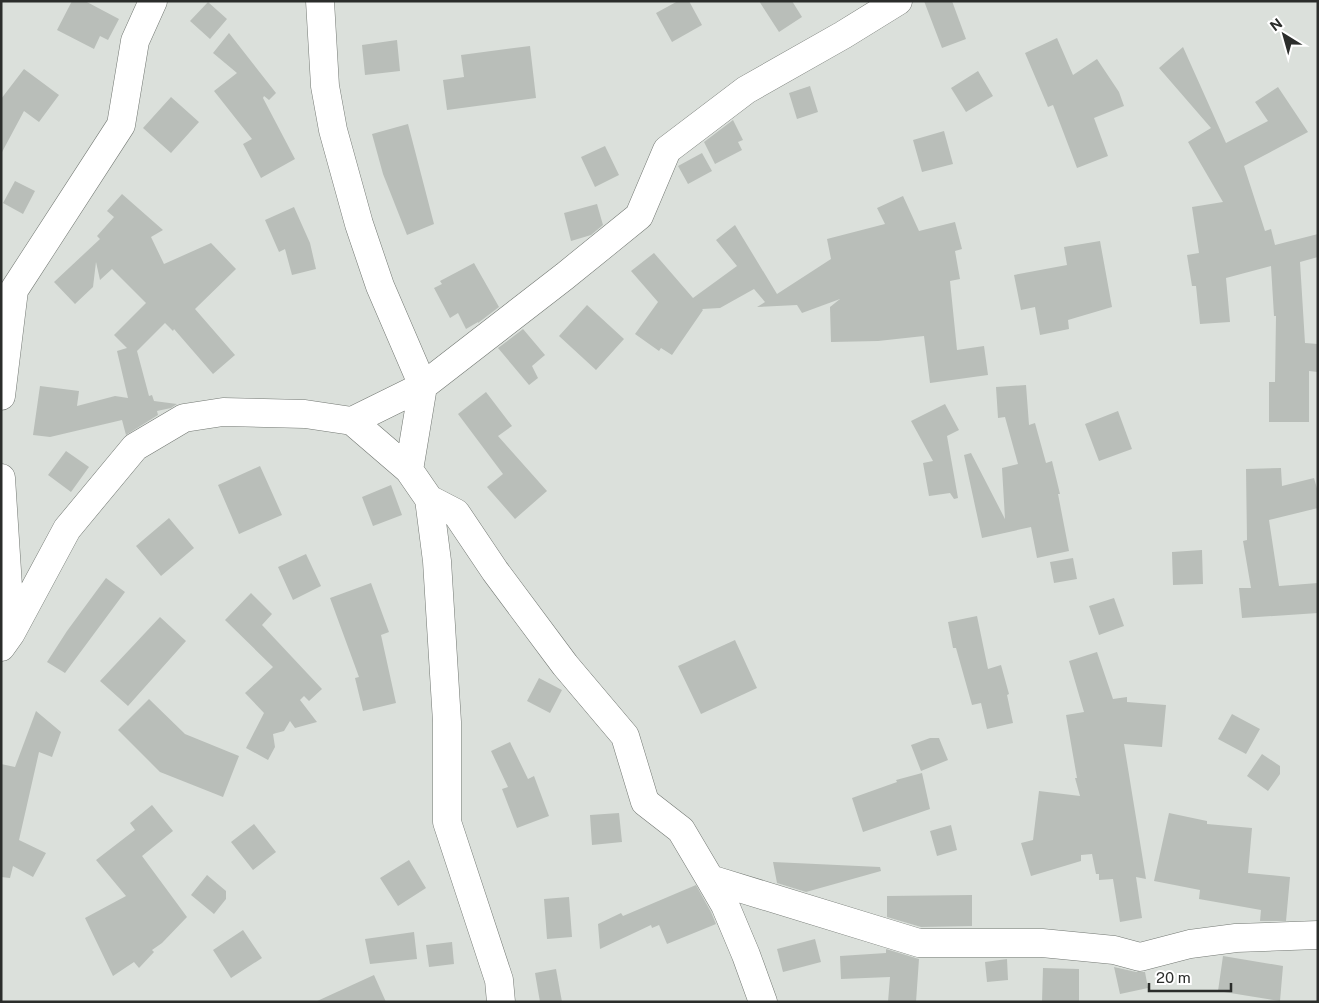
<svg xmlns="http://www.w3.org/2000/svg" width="1319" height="1003" viewBox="0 0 1319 1003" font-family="'Public Sans',sans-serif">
<rect width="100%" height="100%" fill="#dbe0db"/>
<path fill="#b9beb9" d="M 72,1 L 85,1 L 119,19 L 108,40 L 100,36 L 94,49 L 57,30 Z
M 678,1 L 689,1 L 702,25 L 672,42 L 656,13 Z
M 759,1 L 792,1 L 802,17 L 779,32 Z
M 924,1 L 952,1 L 966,39 L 942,48 Z
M 208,2 L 227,19 L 210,39 L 190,21 Z
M 229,33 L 276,93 L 269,100 L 264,96 L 263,98 L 295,159 L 261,178 L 243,144 L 252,139 L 214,91 L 237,73 L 213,53 Z
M 1057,38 L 1073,75 L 1097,59 L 1119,92 L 1124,106 L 1094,118 L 1108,156 L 1077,168 L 1053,105 L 1048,107 L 1025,53 Z
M 397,40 L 400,71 L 365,75 L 362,45 Z
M 530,46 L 536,98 L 447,110 L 443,80 L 464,77 L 461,55 Z
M 1183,47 L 1226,143 L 1268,121 L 1255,102 L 1278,87 L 1308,132 L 1244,166 L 1265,231 L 1271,229 L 1275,245 L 1318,234 L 1318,257 L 1300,262 L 1305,343 L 1318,344 L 1318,372 L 1309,371 L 1309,422 L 1269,422 L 1269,382 L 1275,382 L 1276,316 L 1274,316 L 1271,266 L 1226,278 L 1230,322 L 1200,324 L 1196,286 L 1192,286 L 1187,255 L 1199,253 L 1192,207 L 1223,202 L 1188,142 L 1211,128 L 1159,68 Z
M 24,69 L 59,95 L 39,122 L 24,111 L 1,154 L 1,99 Z
M 978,71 L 993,96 L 966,112 L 951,88 Z
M 810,86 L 818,112 L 797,119 L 789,93 Z
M 171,97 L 199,122 L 171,153 L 143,128 Z
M 733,120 L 743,140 L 738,142 L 742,150 L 715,164 L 704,142 Z
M 408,124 L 434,224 L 407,235 L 383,174 L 372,134 Z
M 944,131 L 953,164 L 922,172 L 913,140 Z
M 605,146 L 619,175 L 595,187 L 581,157 Z
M 702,153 L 712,171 L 688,184 L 678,166 Z
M 15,181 L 35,191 L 23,214 L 3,203 Z
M 122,194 L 163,230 L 151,237 L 164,264 L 211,243 L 236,269 L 195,309 L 235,355 L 213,374 L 174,329 L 173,331 L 165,323 L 137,351 L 149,396 L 152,395 L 154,401 L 177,404 L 171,408 L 157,411 L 158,415 L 126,435 L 122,420 L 50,437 L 33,435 L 40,386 L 79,391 L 77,406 L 115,396 L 128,398 L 117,351 L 127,348 L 114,335 L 146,303 L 112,269 L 100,280 L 96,262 L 93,287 L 75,304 L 54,282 L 100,239 L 97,236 L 114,217 L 107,211 Z
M 903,196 L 919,231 L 955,222 L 962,249 L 955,251 L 960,279 L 950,281 L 957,350 L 984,346 L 988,375 L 930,383 L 924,336 L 878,341 L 831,342 L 830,307 L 840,299 L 802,313 L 797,305 L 757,307 L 765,302 L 754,289 L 720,308 L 702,309 L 703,310 L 672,355 L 661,348 L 659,351 L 635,334 L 658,302 L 631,271 L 654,253 L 693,298 L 737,266 L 716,240 L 735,225 L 777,294 L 831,259 L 827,239 L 885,224 L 877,208 Z
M 597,204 L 603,225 L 591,235 L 571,241 L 564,213 Z
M 294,207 L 310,243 L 316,269 L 292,275 L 285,249 L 279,252 L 265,220 Z
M 1100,241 L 1112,307 L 1068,320 L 1069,329 L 1040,335 L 1035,307 L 1021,310 L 1014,275 L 1067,265 L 1064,247 Z
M 474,263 L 499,307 L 478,323 L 478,322 L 466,329 L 458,313 L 450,318 L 434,288 L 442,284 L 440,281 Z
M 587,305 L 624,339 L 596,370 L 559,336 Z
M 523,329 L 545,355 L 532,366 L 538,378 L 529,385 L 498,348 Z
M 1026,385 L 1029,425 L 1035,423 L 1046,463 L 1052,461 L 1060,494 L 1058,494 L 1069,551 L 1037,558 L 1031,527 L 982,538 L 964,455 L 971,453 L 1005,519 L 1002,468 L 1018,464 L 1005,417 L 998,418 L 996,387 Z
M 486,392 L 512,426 L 498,436 L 547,491 L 515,519 L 487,487 L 503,474 L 458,414 Z
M 945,404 L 959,430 L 947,436 L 958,498 L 954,499 L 950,493 L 929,496 L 923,463 L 933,461 L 911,421 Z
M 1118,411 L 1132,449 L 1099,461 L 1085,424 Z
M 66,451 L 89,467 L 71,492 L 48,475 Z
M 260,466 L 282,515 L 239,534 L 218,485 Z
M 1281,468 L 1282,486 L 1314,478 L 1318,492 L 1318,508 L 1269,520 L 1279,586 L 1318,583 L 1318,613 L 1242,618 L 1239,588 L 1251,588 L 1243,541 L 1247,540 L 1246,469 Z
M 391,485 L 402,515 L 373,526 L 362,497 Z
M 169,518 L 194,548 L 161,576 L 136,546 Z
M 1202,550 L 1203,584 L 1173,585 L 1172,552 Z
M 306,554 L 321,586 L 293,600 L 278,567 Z
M 1073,558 L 1077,579 L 1054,583 L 1050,562 Z
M 106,578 L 125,592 L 65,673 L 47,662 L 67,631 Z
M 371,583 L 389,632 L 381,635 L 396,703 L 363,711 L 355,678 L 359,677 L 330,598 Z
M 251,593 L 272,614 L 262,625 L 322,689 L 309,701 L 304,696 L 300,700 L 317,722 L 295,728 L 290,721 L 284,731 L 273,734 L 275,747 L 268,760 L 246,748 L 264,713 L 245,693 L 273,667 L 225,620 Z
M 1114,598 L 1124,626 L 1099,635 L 1089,606 Z
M 977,616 L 988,669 L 1001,665 L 1009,694 L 1007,695 L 1013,723 L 987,729 L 981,703 L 972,705 L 956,648 L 953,648 L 948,622 Z
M 160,617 L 186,641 L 128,706 L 100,681 Z
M 735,640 L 757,688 L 701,714 L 678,666 Z
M 1097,652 L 1113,699 L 1127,697 L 1127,702 L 1166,705 L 1162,747 L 1124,744 L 1146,879 L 1136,877 L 1142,918 L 1120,922 L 1113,879 L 1099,880 L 1099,874 L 1096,874 L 1092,854 L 1081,855 L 1081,861 L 1031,876 L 1021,843 L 1033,840 L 1039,791 L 1080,796 L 1075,778 L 1077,778 L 1066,715 L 1084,712 L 1069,661 Z
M 539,678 L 562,690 L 550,713 L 527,701 Z
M 149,699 L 185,734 L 239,756 L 223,797 L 160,772 L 118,730 Z
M 36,711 L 61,732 L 52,757 L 39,752 L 19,840 L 46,853 L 33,877 L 13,866 L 10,878 L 1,877 L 1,764 L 15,767 Z
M 1232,714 L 1260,729 L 1246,754 L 1218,739 Z
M 930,738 L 939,738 L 948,760 L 921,771 L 911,745 Z
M 510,742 L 528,779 L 534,776 L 549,816 L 517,828 L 502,789 L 508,787 L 491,751 Z
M 1262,754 L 1280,766 L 1280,774 L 1268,791 L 1247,776 Z
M 922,773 L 930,809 L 863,832 L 852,798 L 897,782 L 896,780 Z
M 152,805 L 173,831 L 142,856 L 187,917 L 162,943 L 152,950 L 154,952 L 139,968 L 134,962 L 113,976 L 85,918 L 126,896 L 96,860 L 135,830 L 130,823 Z
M 619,813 L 622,842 L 592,845 L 590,815 Z
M 1169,813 L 1207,821 L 1207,824 L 1252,828 L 1248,873 L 1290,877 L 1286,921 L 1260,921 L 1261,910 L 1199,899 L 1200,890 L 1154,881 Z
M 254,824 L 276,852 L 253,870 L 231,842 Z
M 951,825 L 957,850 L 937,856 L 930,831 Z
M 409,860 L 426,888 L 398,906 L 380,878 Z
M 773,862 L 880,867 L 881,871 L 806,892 L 777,883 Z
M 207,875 L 226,891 L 226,899 L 214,914 L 191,895 Z
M 696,885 L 711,912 L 716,924 L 667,944 L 659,925 L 652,928 L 651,925 L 600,949 L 598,924 L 621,913 L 623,916 Z
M 972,895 L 972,926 L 921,927 L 887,917 L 887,896 Z
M 569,897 L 572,937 L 547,939 L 544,899 Z
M 243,930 L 262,958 L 231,978 L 213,950 Z
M 414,932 L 417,959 L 370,964 L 365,939 Z
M 815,939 L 821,962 L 783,972 L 777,949 Z
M 452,942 L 454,964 L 429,967 L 426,945 Z
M 886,949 L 919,959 L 916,1002 L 888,1002 L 890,977 L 841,979 L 840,956 L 886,953 Z
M 1223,956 L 1283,966 L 1280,1001 L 1218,991 Z
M 1007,959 L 1008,980 L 987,982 L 985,962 Z
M 1114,967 L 1136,972 L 1145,972 L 1148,988 L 1120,994 Z
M 1043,968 L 1079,969 L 1079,1002 L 1042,1002 Z
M 556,969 L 562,1002 L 540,1002 L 535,973 Z
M 374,975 L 386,1002 L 315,1002 Z"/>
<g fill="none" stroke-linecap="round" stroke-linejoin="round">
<defs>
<path id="minor" d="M 320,1 L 325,86 L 333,130 L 359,224 L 380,286 L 423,386 L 409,470
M 1,396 L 14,290 L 121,125 L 135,41 L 153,1
M 352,421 L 423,386 L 565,276 L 639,216 L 667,150 L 746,90 L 843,35 L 898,1
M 1,478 L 11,633
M 429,499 L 437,561 L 447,722 L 447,822 L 499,980 L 501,1002
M 1,647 L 11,633 L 67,529 L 135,447 L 184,418 L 223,412 L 305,414 L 352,421 L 409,470 L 429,499 L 456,513 L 495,571 L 565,665 L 625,736 L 645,802 L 681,830 L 710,879 L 725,905 L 746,955 L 763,1002
M 710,879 L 919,943 L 1042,943 L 1114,950 L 1140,957 L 1190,944 L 1236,938 L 1318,935"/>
</defs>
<use href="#minor" stroke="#737873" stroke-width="29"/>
<use href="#minor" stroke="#fff" stroke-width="28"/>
</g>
<rect width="1319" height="1003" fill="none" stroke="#2b2d2b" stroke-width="5"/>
<g transform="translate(1284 35) rotate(323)" stroke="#ffffff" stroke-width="4" paint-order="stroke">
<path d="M0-4L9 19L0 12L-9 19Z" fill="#2b2d2b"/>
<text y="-8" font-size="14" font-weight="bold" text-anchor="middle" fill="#2b2d2b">N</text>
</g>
<path d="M1149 983v8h82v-8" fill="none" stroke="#2b2d2b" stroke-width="2.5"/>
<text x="1156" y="983" font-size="15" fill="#2b2d2b" stroke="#ffffff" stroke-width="4" paint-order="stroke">20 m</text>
</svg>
